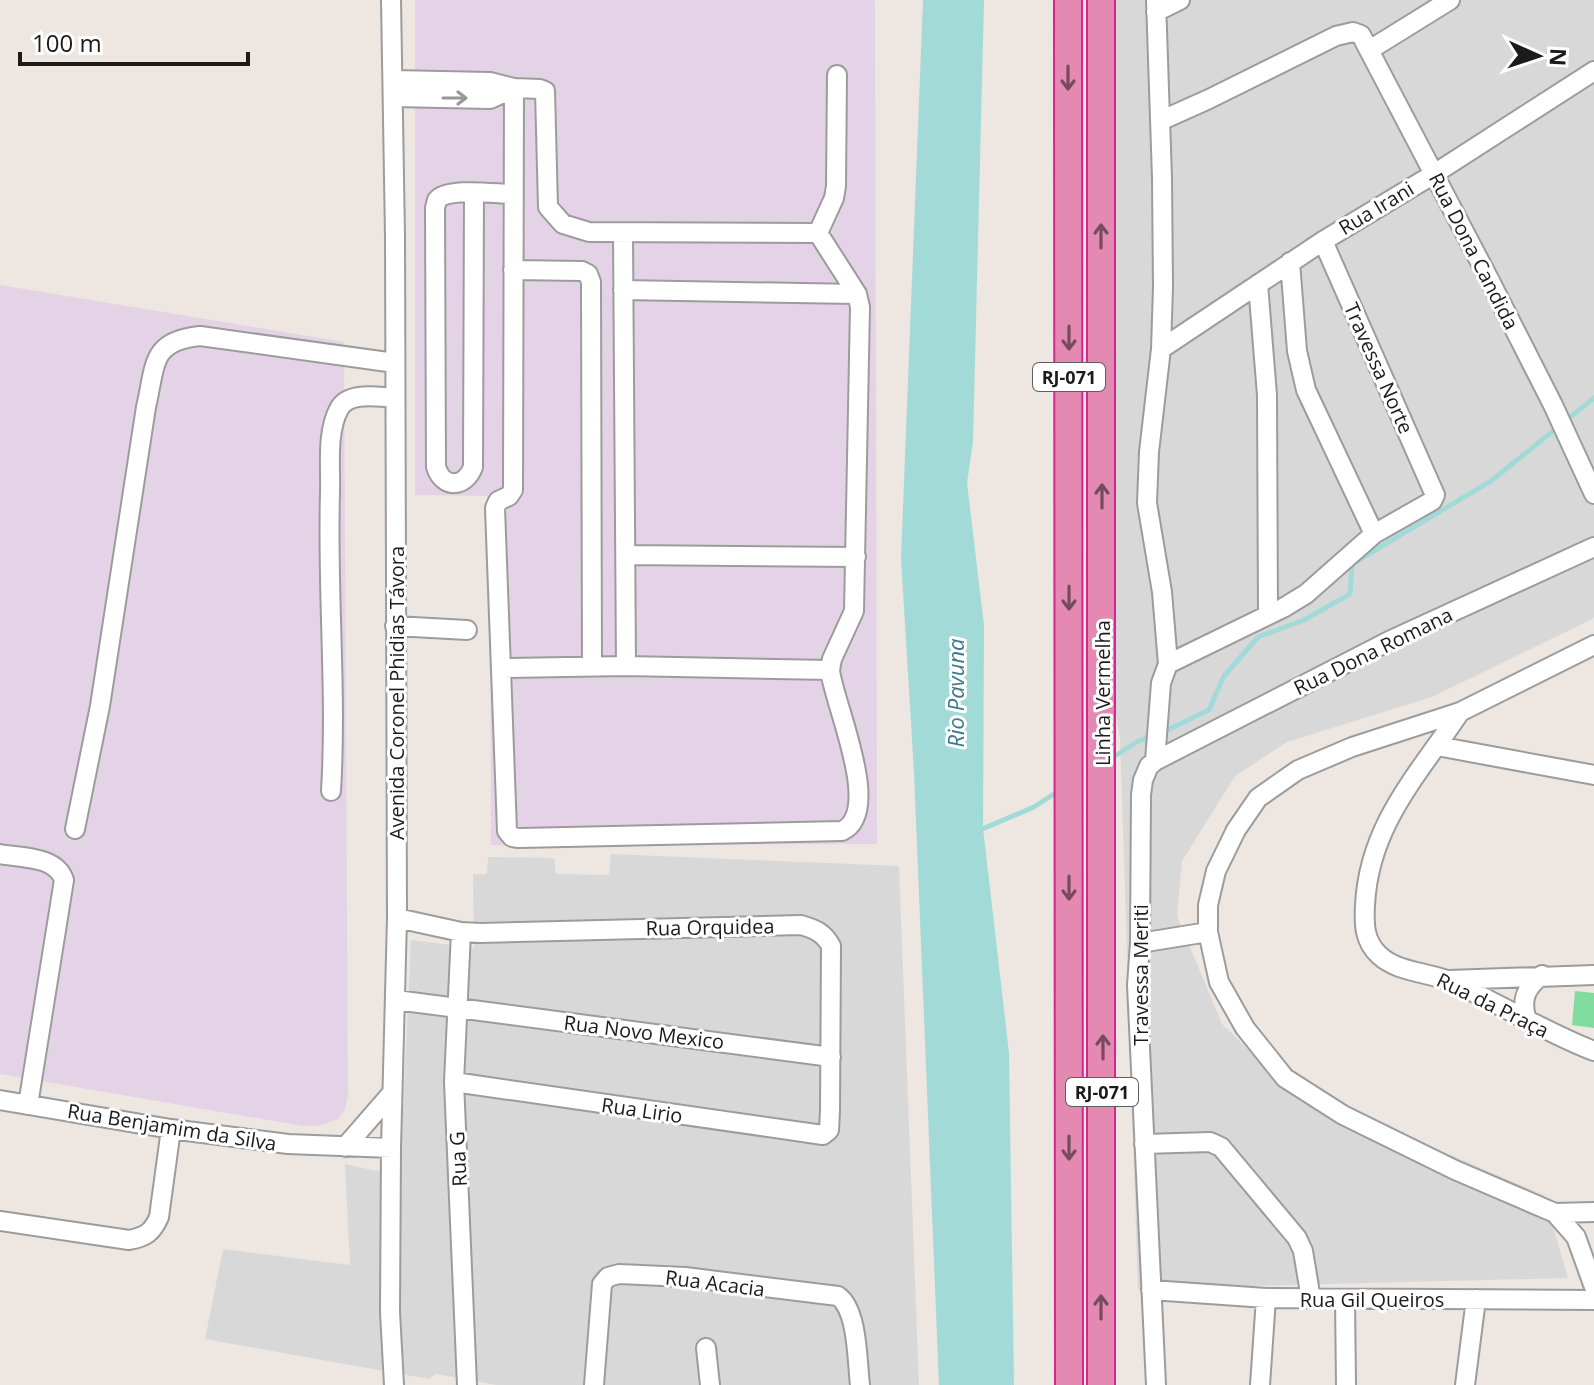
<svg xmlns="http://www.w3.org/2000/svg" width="1594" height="1385" viewBox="0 0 1594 1385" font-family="'Open Sans',sans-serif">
<rect width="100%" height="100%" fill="#ede6e1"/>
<path fill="#d9d8d9" d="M 1109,0 L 1594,0 L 1594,618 L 1432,697 L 1287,742 L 1235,776 L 1182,861 L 1177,916 L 1222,1024 L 1284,1084 L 1544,1195 L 1568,1278 L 1138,1289 L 1120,738 L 1109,671 Z
M 611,854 L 899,866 L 919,1385 L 497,1385 L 436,1374 L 429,1379 L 205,1339 L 223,1249 L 350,1265 L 345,1164 L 400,1176 L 411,940 L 474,948 L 473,874 L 487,874 L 488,857 L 554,858 L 556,874 L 609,875 Z"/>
<path fill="#e4d3e6" d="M 415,0 L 875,0 L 877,844 L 491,845 L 490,496 L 415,495 Z
M 0,285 L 344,342 L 348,1096 L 345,1109 L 338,1119 L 319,1126 L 303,1126 L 0,1074 Z"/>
<path fill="#80db9f" d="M 1575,991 L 1594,993 L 1594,1028 L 1572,1025 Z"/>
<path fill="#a2dad8" d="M 923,0 L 984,0 L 973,441 L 967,483 L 984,625 L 983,828 L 1009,1053 L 1014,1385 L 939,1385 L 914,772 L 901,558 Z"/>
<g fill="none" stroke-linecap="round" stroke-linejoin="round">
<path stroke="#a2dad8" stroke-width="5" d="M 1163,732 L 1209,710 L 1224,676 L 1258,637 L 1304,620 L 1350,594 L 1352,564 L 1491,481 L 1594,398
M 1110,759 L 1137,742 L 1153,735
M 980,830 L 1034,807 L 1060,790"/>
<defs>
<path id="minor" d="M 391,0 L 395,236 L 397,918 L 391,1148 L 390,1312 L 394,1385
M 1156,12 L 1180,0
M 1371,49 L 1450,0
M 393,80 L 490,82 L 514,88 L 540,89 L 545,91 L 548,207 L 563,224 L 589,232 L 818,233
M 514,88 L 513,490 L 509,496 L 498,501 L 495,508 L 507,831 L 512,837 L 519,838 L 842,831 C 884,812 833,702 830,670 L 832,659 L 854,611 L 860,307 L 857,294 L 818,233 L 834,198 L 836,186 L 837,75
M 394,97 L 490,99 L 514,88
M 1160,121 L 1209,99 L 1336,36 L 1353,32 L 1361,35 L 1489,279 L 1553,405 L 1594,494
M 474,193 L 473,467 C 465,488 443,489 436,467 L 435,208 L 437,200 C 448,187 496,194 513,194
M 623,234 L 626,666
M 1290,262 L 1297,351 L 1306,390 L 1374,534
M 513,270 L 582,271 L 588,274 L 591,282 L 592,666
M 1258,284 L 1267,395 L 1268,614
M 623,290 L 857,294
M 1161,349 L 1323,241 L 1434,174 L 1594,71
M 626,555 L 856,557
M 395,626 L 467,630
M 1594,645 L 1460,712 L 1352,747 L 1298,770 L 1258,798 L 1236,830 L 1216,871 L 1208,905 L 1208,932 L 1219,982 L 1245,1028 L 1285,1078 L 1343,1115 L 1455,1170 L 1555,1213 L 1594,1212
M 1168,664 L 1283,608 L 1306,594 L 1374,534 L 1432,501 L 1435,495 L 1323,241
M 501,668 L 626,666 L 830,670
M 1460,712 C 1418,775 1369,825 1365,905 C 1364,924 1364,941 1379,955 C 1398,973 1429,972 1452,982 C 1500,1004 1545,1032 1594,1051
M 1437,746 L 1594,775
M 1155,761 L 1161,683 L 1168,664 L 1162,592 L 1147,503 L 1149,452 L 1161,349 L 1163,287 L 1162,178 L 1156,0
M 331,791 C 337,692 327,593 330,493 C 331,468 326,433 339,409 C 348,391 378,397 395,398
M 75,829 L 100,706 L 146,407 C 156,365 150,341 200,336 L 395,363
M 0,854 C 22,858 56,856 64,880 L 28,1105
M 397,918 L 461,932 L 480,933 L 801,925 C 815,929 824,933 831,946 L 830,1111 L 829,1130 L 823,1135 L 454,1082
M 461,932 L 454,1082 L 467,1385
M 1140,943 L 1208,932
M 1449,980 L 1594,975
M 396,1000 L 831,1057
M 1527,1020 C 1520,1000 1526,987 1542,975
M 0,1100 L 171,1129 L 288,1144 L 391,1148
M 1144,1144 L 1210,1142 L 1221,1147 L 1297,1238 L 1303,1251 L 1310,1293
M 345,1147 L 392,1093
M 1555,1213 L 1576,1237 L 1594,1287
M 0,1221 L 129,1240 C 145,1237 152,1233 159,1217 L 171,1129
M 1151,1290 L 1266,1298 L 1594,1300
M 1345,1299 L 1346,1385
M 706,1348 L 710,1385
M 594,1385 L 602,1284 L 608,1277 L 619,1274 L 685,1277 L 838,1296 C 858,1310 857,1361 860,1385
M 1156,1385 L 1137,985 L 1140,943 L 1141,795 L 1143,780 L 1149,766 L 1155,761 L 1389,641 L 1594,547
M 1260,1385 L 1266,1298
M 1465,1385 L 1476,1299"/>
<path id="highway" d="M 1068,0 L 1069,1385
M 1101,1385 L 1101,0"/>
</defs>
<use href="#minor" stroke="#9c9c9c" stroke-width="22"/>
<use href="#highway" stroke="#d1278f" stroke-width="30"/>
<use href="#minor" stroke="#fff" stroke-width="18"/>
<use href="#highway" stroke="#e389b2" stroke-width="26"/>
</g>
<defs><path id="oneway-shaft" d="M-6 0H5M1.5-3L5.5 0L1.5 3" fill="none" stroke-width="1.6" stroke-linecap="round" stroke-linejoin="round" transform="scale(2)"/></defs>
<g stroke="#754c5f">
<use href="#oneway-shaft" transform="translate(1068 78) rotate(90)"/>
<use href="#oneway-shaft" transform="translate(1101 236) rotate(-90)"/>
<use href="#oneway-shaft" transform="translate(1069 338) rotate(90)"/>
<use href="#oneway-shaft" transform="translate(1102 496) rotate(-90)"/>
<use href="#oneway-shaft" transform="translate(1069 598) rotate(90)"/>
<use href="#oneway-shaft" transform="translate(1069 888) rotate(90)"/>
<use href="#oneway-shaft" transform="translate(1103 1047) rotate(-90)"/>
<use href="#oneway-shaft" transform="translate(1069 1148) rotate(90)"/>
<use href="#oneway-shaft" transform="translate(1101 1307) rotate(-90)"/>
</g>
<use stroke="#989898" href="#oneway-shaft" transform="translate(455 98)"/>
<g text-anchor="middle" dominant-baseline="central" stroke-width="6" stroke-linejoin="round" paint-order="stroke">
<g fill="#fff" stroke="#5f5f5f" stroke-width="2">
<rect x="1033" y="363" width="72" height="28" rx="6"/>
<rect x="1066" y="1078" width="72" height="28" rx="6"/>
</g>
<g font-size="18" font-weight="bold" fill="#1b1b1b">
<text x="1069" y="377">RJ-071</text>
<text x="1102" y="1092">RJ-071</text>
</g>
<g font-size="20" fill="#1b1b1b" stroke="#fff">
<text transform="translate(1376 208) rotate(-31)">Rua Irani</text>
<text transform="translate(1474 251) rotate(63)">Rua Dona Candida</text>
<text transform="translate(1379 368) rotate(66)">Travessa Norte</text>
<text transform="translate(1373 651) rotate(-26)">Rua Dona Romana</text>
<text transform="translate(396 693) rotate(-90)">Avenida Coronel Phidias Távora</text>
<text transform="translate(1102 693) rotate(-90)">Linha Vermelha</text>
<text transform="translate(710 927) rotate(-1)">Rua Orquidea</text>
<text transform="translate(1140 975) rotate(-90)">Travessa Meriti</text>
<text transform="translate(1493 1005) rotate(26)">Rua da Praça</text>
<text transform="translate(644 1032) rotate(7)">Rua Novo Mexico</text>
<text transform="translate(642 1110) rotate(8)">Rua Lirio</text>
<text transform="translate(172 1127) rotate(9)">Rua Benjamim da Silva</text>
<text transform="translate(458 1159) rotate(-93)">Rua G</text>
<text transform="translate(715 1283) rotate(7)">Rua Acacia</text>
<text x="1372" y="1299">Rua Gil Queiros</text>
</g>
<g font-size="22" font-style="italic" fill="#3f788a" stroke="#fff">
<text transform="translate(955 693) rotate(-90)">Rio Pavuna</text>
</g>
</g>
<g transform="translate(1538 56) rotate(93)" stroke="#ffffff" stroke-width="6" paint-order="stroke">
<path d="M0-6L14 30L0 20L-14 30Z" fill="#1b1b1b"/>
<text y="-12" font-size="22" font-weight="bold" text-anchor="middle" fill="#1b1b1b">N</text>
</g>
<path d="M20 52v12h228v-12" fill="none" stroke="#1b1b1b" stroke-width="4"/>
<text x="32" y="52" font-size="24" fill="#1b1b1b" stroke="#ffffff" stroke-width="6" paint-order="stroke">100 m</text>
</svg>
